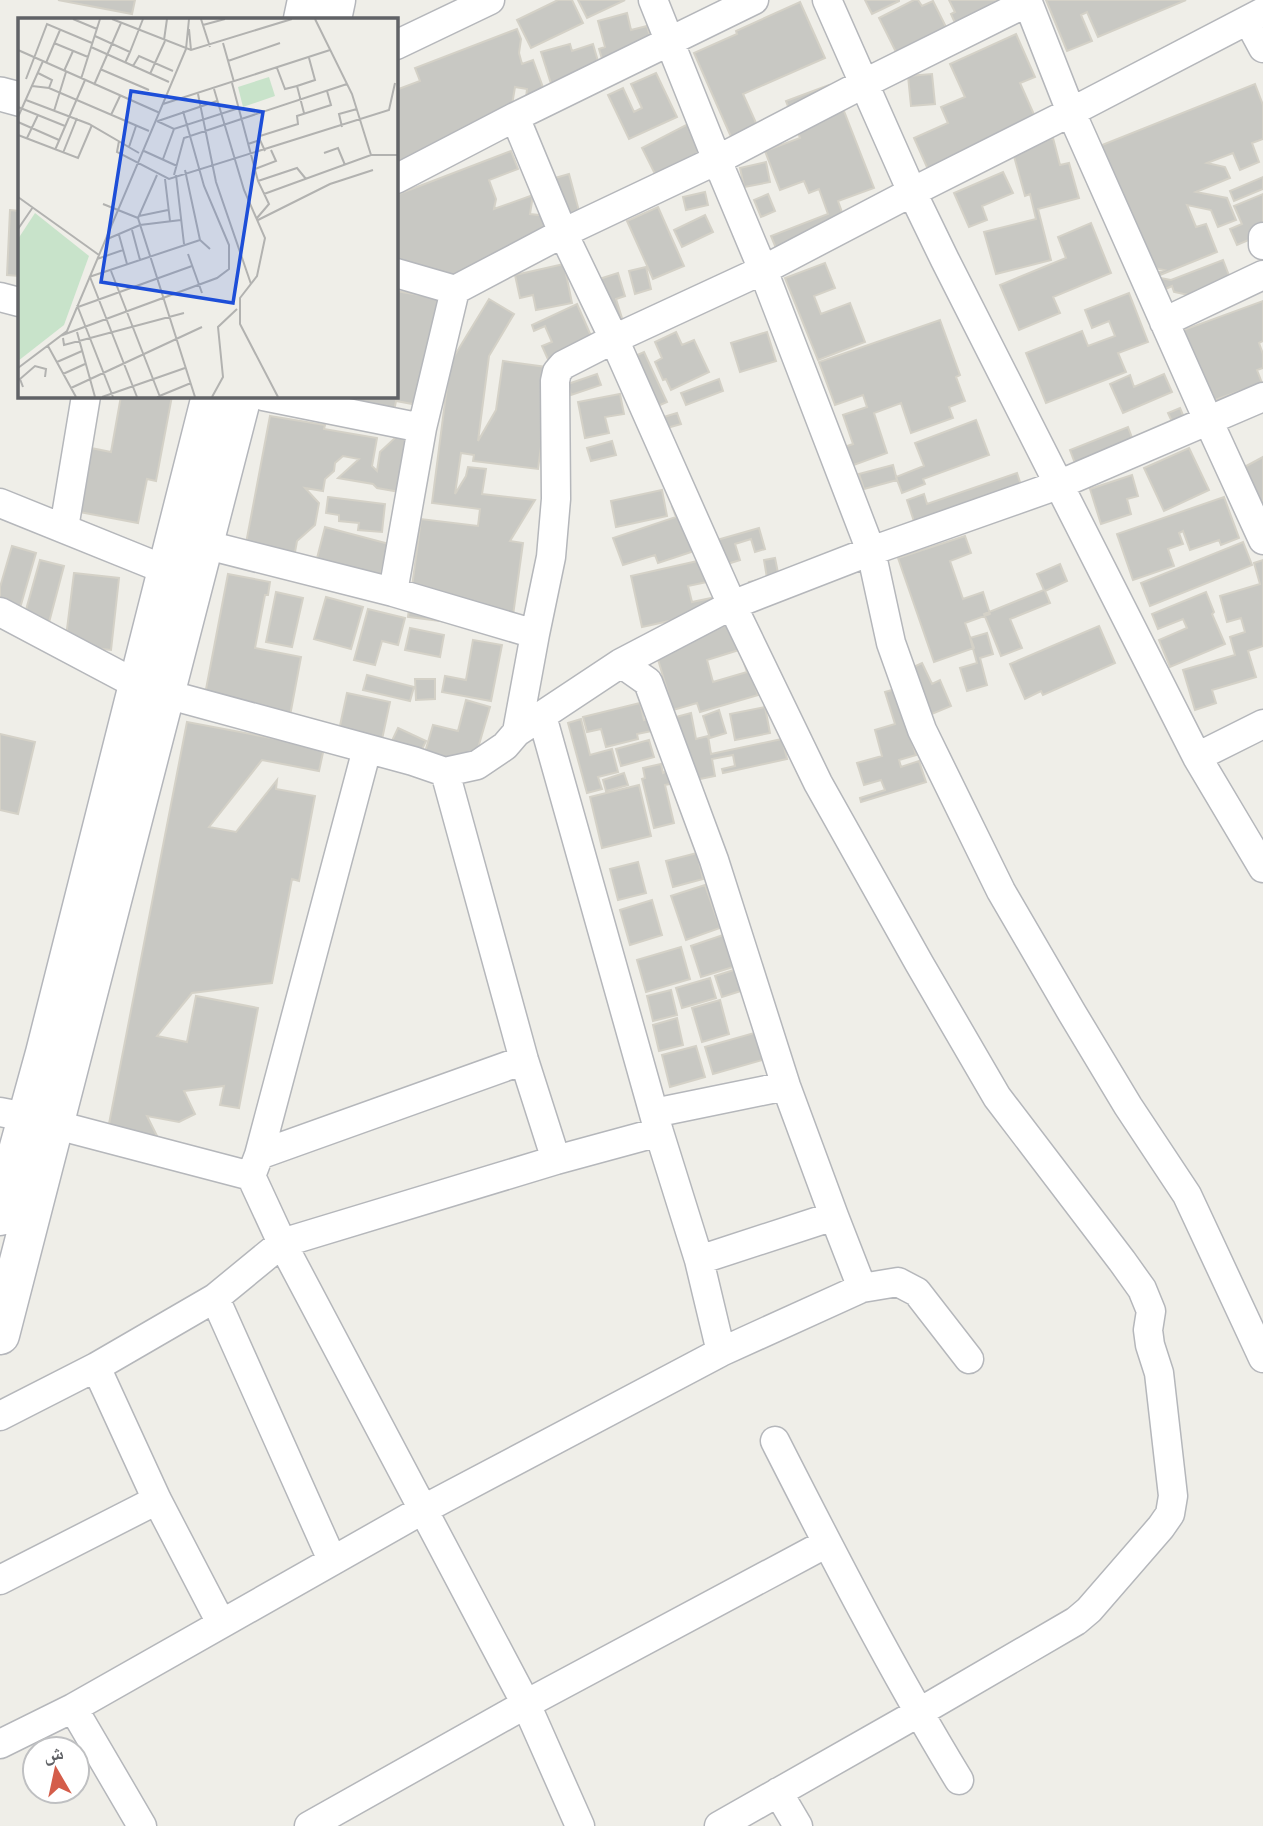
<svg xmlns="http://www.w3.org/2000/svg" width="1263" height="1826" viewBox="0 0 1263 1826" font-family="Raleway,'Noto Naskh Arabic',sans-serif">
<rect width="100%" height="100%" fill="#efeee8"/>
<path fill="#c8c8c3" stroke="#d4d1c7" stroke-width="2" d="M 58,0 L 135,0 L 132,14 Z
M 558,0 L 572,0 L 583,23 L 531,48 L 517,20 Z
M 578,0 L 625,0 L 587,18 Z
M 865,0 L 899,0 L 899,1 L 872,14 Z
M 914,0 L 918,0 L 922,6 L 933,1 L 950,35 L 905,70 L 879,18 Z
M 949,0 L 1001,0 L 963,41 L 951,14 L 955,12 Z
M 1046,0 L 1186,0 L 1098,37 L 1087,12 L 1081,15 L 1092,41 L 1067,51 Z
M 800,2 L 825,58 L 743,94 L 765,143 L 739,155 L 694,53 L 737,34 L 736,31 Z
M 627,13 L 631,30 L 647,26 L 653,46 L 602,59 L 599,49 L 605,47 L 598,21 Z
M 517,29 L 521,39 L 519,53 L 522,64 L 533,60 L 548,101 L 526,98 L 527,89 L 515,87 L 512,105 L 396,172 L 396,90 L 420,81 L 415,68 Z
M 1016,34 L 1035,77 L 1020,83 L 1040,128 L 930,174 L 914,138 L 948,123 L 941,107 L 965,97 L 950,64 Z
M 570,44 L 572,51 L 593,44 L 602,75 L 553,90 L 541,52 Z
M 656,73 L 677,117 L 629,139 L 608,95 L 623,88 L 634,112 L 642,108 L 631,84 Z
M 932,74 L 935,104 L 911,106 L 908,76 Z
M 1255,84 L 1263,105 L 1263,139 L 1252,143 L 1259,162 L 1240,170 L 1233,153 L 1207,163 L 1225,167 L 1230,178 L 1196,192 L 1227,198 L 1236,220 L 1218,227 L 1211,210 L 1187,205 L 1196,227 L 1206,224 L 1217,252 L 1155,277 L 1171,280 L 1223,260 L 1235,291 L 1232,304 L 1174,292 L 1172,286 L 1155,294 L 1149,277 L 1164,270 L 1145,266 L 1097,147 Z
M 829,85 L 837,108 L 842,106 L 874,188 L 838,201 L 849,232 L 780,258 L 771,236 L 828,214 L 819,189 L 809,193 L 804,181 L 780,190 L 765,151 L 800,138 L 786,101 Z
M 688,124 L 711,167 L 664,192 L 642,148 Z
M 1053,138 L 1060,165 L 1069,163 L 1079,198 L 1038,209 L 1051,260 L 996,274 L 984,232 L 1036,219 L 1030,194 L 1025,196 L 1012,149 Z
M 511,151 L 518,169 L 489,180 L 496,199 L 494,209 L 533,195 L 530,214 L 548,216 L 558,242 L 438,287 L 396,273 L 396,195 Z
M 766,162 L 770,182 L 744,187 L 740,168 Z
M 1003,172 L 1013,193 L 982,206 L 987,220 L 969,227 L 954,193 Z
M 569,174 L 582,222 L 568,226 L 555,178 Z
M 1263,177 L 1263,189 L 1234,201 L 1230,191 Z
M 705,192 L 708,205 L 686,210 L 683,197 Z
M 768,194 L 775,211 L 761,217 L 754,200 Z
M 1263,194 L 1263,234 L 1237,245 L 1230,229 L 1242,224 L 1234,206 Z
M 658,207 L 684,266 L 653,279 L 627,221 Z
M 10,210 L 19,211 L 19,276 L 7,275 Z
M 705,215 L 713,232 L 682,247 L 674,230 Z
M 1091,223 L 1111,273 L 1053,297 L 1060,313 L 1019,330 L 1000,285 L 1066,258 L 1058,237 Z
M 825,263 L 835,288 L 814,296 L 821,314 L 850,303 L 865,342 L 818,360 L 785,278 Z
M 564,264 L 572,303 L 536,310 L 533,295 L 520,298 L 515,275 Z
M 646,267 L 651,289 L 635,294 L 629,271 Z
M 618,273 L 625,296 L 616,299 L 622,318 L 606,323 L 593,281 Z
M 396,291 L 443,299 L 418,405 L 396,401 L 393,416 L 357,410 L 360,396 L 396,396 Z
M 1129,293 L 1148,342 L 1118,353 L 1126,372 L 1046,403 L 1026,353 L 1082,331 L 1088,346 L 1115,336 L 1109,321 L 1092,328 L 1085,310 Z
M 489,299 L 514,314 L 489,356 L 478,441 L 496,410 L 503,361 L 546,367 L 548,395 L 538,469 L 473,461 L 474,455 L 461,453 L 455,494 L 466,476 L 468,467 L 486,469 L 482,494 L 535,500 L 510,541 L 523,543 L 511,630 L 408,617 L 421,519 L 478,526 L 480,509 L 432,503 L 450,363 Z
M 1263,301 L 1263,341 L 1259,343 L 1263,354 L 1263,368 L 1257,370 L 1262,383 L 1204,404 L 1178,332 Z
M 577,304 L 595,345 L 555,375 L 542,346 L 552,342 L 545,326 L 534,331 L 532,325 Z
M 940,320 L 960,375 L 956,377 L 965,401 L 949,407 L 953,418 L 911,433 L 901,403 L 874,413 L 887,453 L 851,466 L 844,447 L 853,444 L 843,415 L 867,407 L 863,395 L 835,405 L 819,362 Z
M 676,332 L 682,345 L 694,340 L 709,372 L 671,390 L 666,379 L 663,380 L 655,362 L 662,358 L 655,342 Z
M 767,332 L 776,361 L 740,372 L 731,343 Z
M 644,352 L 667,402 L 651,409 L 628,359 Z
M 597,374 L 601,385 L 571,395 L 568,384 Z
M 1164,374 L 1172,392 L 1123,413 L 1110,384 L 1130,375 L 1134,387 Z
M 719,379 L 723,391 L 686,405 L 681,393 Z
M 620,394 L 624,414 L 605,417 L 609,433 L 585,438 L 578,402 Z
M 121,396 L 172,396 L 156,481 L 147,479 L 138,523 L 74,511 L 86,447 L 111,452 Z
M 1180,408 L 1191,434 L 1180,439 L 1168,413 Z
M 677,413 L 681,424 L 660,430 L 657,419 Z
M 270,416 L 325,425 L 324,429 L 377,438 L 372,466 L 377,471 L 380,452 L 395,438 L 388,430 L 412,423 L 400,492 L 377,488 L 373,484 L 338,478 L 359,459 L 343,456 L 335,463 L 334,471 L 325,479 L 323,491 L 305,488 L 319,503 L 315,525 L 297,541 L 293,563 L 244,554 Z
M 976,420 L 989,455 L 923,479 L 925,484 L 902,493 L 896,477 L 924,466 L 915,443 Z
M 1128,427 L 1140,459 L 1082,482 L 1070,450 Z
M 612,441 L 616,455 L 591,461 L 587,448 Z
M 1189,448 L 1209,490 L 1164,511 L 1144,468 Z
M 1263,457 L 1263,524 L 1237,471 Z
M 893,465 L 897,480 L 864,489 L 859,474 Z
M 1017,473 L 1021,485 L 921,543 L 907,500 L 924,494 L 927,504 Z
M 1132,475 L 1138,496 L 1127,499 L 1131,514 L 1101,524 L 1090,489 Z
M 662,490 L 667,516 L 616,527 L 611,501 Z
M 328,497 L 385,504 L 382,532 L 358,530 L 359,523 L 339,521 L 339,515 L 326,513 Z
M 1224,497 L 1239,538 L 1221,545 L 1219,540 L 1190,550 L 1183,531 L 1179,533 L 1183,544 L 1168,549 L 1174,566 L 1133,580 L 1117,534 Z
M 681,503 L 697,550 L 658,563 L 655,555 L 623,565 L 613,538 L 676,517 L 672,506 Z
M 325,527 L 389,544 L 377,587 L 314,570 Z
M 759,528 L 765,549 L 755,552 L 751,539 L 735,544 L 740,560 L 718,567 L 710,542 Z
M 965,536 L 971,553 L 950,561 L 963,599 L 983,592 L 990,614 L 965,623 L 974,648 L 934,662 L 898,558 Z
M 1243,542 L 1252,565 L 1150,606 L 1141,583 Z
M 12,546 L 36,553 L 18,615 L 0,610 L 0,587 Z
M 775,558 L 781,588 L 752,594 L 749,582 L 767,578 L 764,560 Z
M 40,560 L 64,566 L 47,630 L 22,624 Z
M 702,560 L 707,582 L 688,586 L 692,602 L 716,597 L 719,610 L 642,627 L 631,576 Z
M 1263,560 L 1263,646 L 1248,651 L 1256,677 L 1212,690 L 1216,703 L 1195,710 L 1183,670 L 1235,655 L 1230,637 L 1245,632 L 1241,618 L 1227,622 L 1220,596 L 1260,584 L 1254,563 Z
M 1060,564 L 1067,581 L 1045,591 L 1050,603 L 1010,619 L 1022,648 L 1001,656 L 984,614 L 1044,590 L 1037,574 Z
M 74,573 L 119,578 L 111,650 L 65,645 Z
M 228,574 L 270,582 L 268,595 L 265,595 L 255,648 L 301,657 L 289,721 L 203,705 Z
M 276,592 L 303,598 L 292,647 L 266,642 Z
M 1206,592 L 1214,612 L 1212,614 L 1225,644 L 1170,667 L 1159,640 L 1187,628 L 1183,619 L 1158,629 L 1152,614 Z
M 326,597 L 363,607 L 351,649 L 314,639 Z
M 368,609 L 405,618 L 398,645 L 382,641 L 375,665 L 354,660 Z
M 734,623 L 742,649 L 707,660 L 713,682 L 747,672 L 742,657 L 746,656 L 758,695 L 700,712 L 697,703 L 673,710 L 654,646 Z
M 1099,626 L 1115,663 L 1043,695 L 1041,691 L 1025,699 L 1010,664 Z
M 410,628 L 444,635 L 440,657 L 405,650 Z
M 987,633 L 993,654 L 980,658 L 987,685 L 967,691 L 960,668 L 977,663 L 970,638 Z
M 473,640 L 502,645 L 491,701 L 442,692 L 445,676 L 466,680 Z
M 922,663 L 932,684 L 940,680 L 951,706 L 927,716 L 907,670 Z
M 367,675 L 414,687 L 410,701 L 363,690 Z
M 415,679 L 435,679 L 435,699 L 416,700 Z
M 899,688 L 905,718 L 916,755 L 899,760 L 901,767 L 919,761 L 926,782 L 861,802 L 860,798 L 885,790 L 881,780 L 864,785 L 857,763 L 882,756 L 875,730 L 895,724 L 885,692 Z
M 347,693 L 390,702 L 381,744 L 338,735 Z
M 466,700 L 490,707 L 471,772 L 423,759 L 433,725 L 458,731 Z
M 640,703 L 644,720 L 649,719 L 652,731 L 637,734 L 638,739 L 606,747 L 601,729 L 587,732 L 583,717 Z
M 765,707 L 770,733 L 735,740 L 730,714 Z
M 719,710 L 726,733 L 710,738 L 703,716 Z
M 691,713 L 696,739 L 708,736 L 711,754 L 782,739 L 787,759 L 723,773 L 722,769 L 735,766 L 733,755 L 712,759 L 715,776 L 690,781 L 676,717 Z
M 581,719 L 590,755 L 612,749 L 618,772 L 598,777 L 602,789 L 587,793 L 568,723 Z
M 187,722 L 324,748 L 319,771 L 262,760 L 209,827 L 236,832 L 277,780 L 276,789 L 315,796 L 299,881 L 292,879 L 272,983 L 192,993 L 157,1036 L 187,1042 L 196,996 L 258,1008 L 239,1108 L 220,1105 L 224,1086 L 184,1091 L 195,1114 L 179,1122 L 147,1116 L 158,1138 L 108,1129 Z
M 398,728 L 426,741 L 417,760 L 389,747 Z
M 0,734 L 35,742 L 18,814 L 0,810 Z
M 649,740 L 654,757 L 621,766 L 616,749 Z
M 661,764 L 663,773 L 667,771 L 670,784 L 665,785 L 674,823 L 654,828 L 642,779 L 645,778 L 643,768 Z
M 624,773 L 628,785 L 606,791 L 603,780 Z
M 639,785 L 651,836 L 602,848 L 590,797 Z
M 697,853 L 703,879 L 673,887 L 666,861 Z
M 638,862 L 646,893 L 618,900 L 610,869 Z
M 705,885 L 720,928 L 686,940 L 671,896 Z
M 652,900 L 662,935 L 630,945 L 620,910 Z
M 723,935 L 733,967 L 701,977 L 691,946 Z
M 681,947 L 690,979 L 646,992 L 637,960 Z
M 740,968 L 747,989 L 722,997 L 715,976 Z
M 710,978 L 716,998 L 682,1008 L 676,988 Z
M 671,990 L 677,1015 L 653,1021 L 647,996 Z
M 720,1000 L 729,1034 L 702,1042 L 692,1008 Z
M 677,1018 L 683,1045 L 659,1051 L 653,1025 Z
M 765,1030 L 773,1057 L 713,1074 L 705,1047 Z
M 696,1046 L 705,1077 L 670,1087 L 662,1055 Z"/>
<g fill="none" stroke-linecap="round" stroke-linejoin="round">
<defs>
<path id="minor" d="M 653,0 L 717,160 L 763,270 L 871,551 L 891,643 L 922,730 L 1001,891 L 1072,1013 L 1128,1106 L 1187,1195 L 1263,1358
M 827,0 L 912,192 L 945,260 L 1197,757 L 1263,868
M 1027,0 L 1071,112 L 1208,420 L 1263,540
M 1248,20 L 1263,48
M 396,45 L 490,0
M 515,117 L 563,233 L 614,339 L 732,605 L 818,783 L 919,963 L 997,1097 L 1122,1261 L 1142,1289 L 1151,1311 L 1148,1330 L 1150,1345 L 1159,1373 L 1173,1496 L 1170,1514 L 1161,1527 L 1089,1610 L 1076,1621 L 918,1713 L 719,1826
M 396,179 L 515,117 L 754,0
M 1263,237 L 1263,245
M 396,273 L 455,290 L 563,233 L 717,160 L 865,83 L 1028,2
M 0,297 L 19,302
M 1164,322 L 1263,275
M 263,396 L 422,428
M 0,503 L 166,570
M 64,528 L 86,396
M 203,544 L 393,592 L 535,634
M 393,592 L 422,428 L 455,290
M 0,612 L 138,685 L 166,694 L 413,761 L 445,772 L 477,765 L 505,746 L 517,732 L 621,663 L 732,605 L 871,551 L 1058,485 L 1263,397
M 621,663 L 648,682 L 714,860 L 786,1086 L 834,1216 L 862,1288
M 542,716 L 659,1132 L 699,1260 L 721,1352
M 517,732 L 535,634 L 551,557 L 556,499 L 555,381 L 557,372 L 563,365 L 614,339 L 763,270 L 912,192 L 1071,112 L 1263,12
M 367,749 L 259,1155 L 251,1176 L 282,1243 L 526,1704 L 580,1826
M 1197,757 L 1263,724
M 445,772 L 524,1060 L 556,1160
M 0,1112 L 26,1117 L 251,1176
M 654,1113 L 786,1086
M 259,1155 L 524,1060
M 699,1260 L 834,1216
M 215,1298 L 332,1560
M 96,1367 L 157,1500 L 221,1623
M 0,1416 L 96,1367 L 215,1298 L 282,1243 L 556,1160 L 659,1132
M 775,1441 C 833,1555 892,1670 959,1780
M 0,1580 L 157,1500
M 73,1708 L 142,1826
M 0,1744 L 73,1708 L 424,1509 L 721,1352 L 862,1288 L 898,1282 L 917,1292 L 969,1359
M 778,1792 L 798,1826
M 309,1826 L 526,1704 L 827,1543"/>
<path id="tertiary" d="M 0,94 L 19,99"/>
<path id="secondary" d="M 303,19 L 307,0
M 332,19 L 336,0
M 0,1216 L 45,1053 L 211,396
M 0,1335 L 242,396"/>
</defs>
<use href="#minor" stroke="#b5b7bb" stroke-width="31"/>
<use href="#tertiary" stroke="#b5b7bb" stroke-width="36"/>
<use href="#secondary" stroke="#b4b6bb" stroke-width="41"/>
<use href="#minor" stroke="#fff" stroke-width="28"/>
<use href="#tertiary" stroke="#fff" stroke-width="33"/>
<use href="#secondary" stroke="#fff" stroke-width="38"/>
</g>
<g transform="translate(18 18)">
<rect width="380" height="380" fill="#efeee8"/>
<path d="M 17,195 L 71,238 L 46,307 L 0,343 L 0,221 Z" fill="#c8e3ca"/>
<path d="M 251,59 L 257,78 L 225,89 L 220,69 Z" fill="#c8e3ca"/>
<path fill="none" stroke="#b2b2b0" stroke-width="2" d="M 55,1 L 79,11M 94,1 L 173,32 L 274,1M 183,1 L 192,29M 297,1 L 334,76 L 353,137M 185,7 L 207,1M 171,11 L 173,32M 77,18 L 112,34 L 107,45M 146,22 L 149,1M 36,25 L 70,39M 205,25 L 216,64M 73,29 L 151,64M 0,32 L 142,95M 112,34 L 125,1M 210,43 L 262,25M 28,45 L 42,12M 115,48 L 121,38 L 155,53M 259,50 L 267,71 L 279,68M 82,51 L 131,72M 46,53 L 55,33M 20,55 L 34,62 L 31,70M 132,56 L 147,23M 8,61 L 29,6 L 74,25M 63,61 L 82,1M 214,65 L 240,163 L 251,186 L 239,200M 76,67 L 103,5M 14,68 L 31,70 L 131,113M 196,71 L 226,172 L 247,220 L 239,258 L 222,280 L 222,306 L 260,379M 180,76 L 198,164 L 233,266M 8,82 L 71,106 L 121,135M 145,86 L 312,32M 0,89 L 47,108M 36,93 L 48,54M 286,95 L 279,68 L 297,62 L 291,40M 93,97 L 102,78M 0,99 L 25,43M 139,103 L 156,111 L 221,90M 140,103 L 199,83M 0,104 L 41,122M 324,109 L 321,96 L 339,91M 0,117 L 60,140 L 74,107M 9,120 L 20,97M 242,122 L 242,118 L 280,106 L 279,98 L 313,87 L 309,73M 101,123 L 99,134 L 151,161 L 371,92 L 377,65M 230,126 L 242,122 L 247,133M 111,129 L 118,108M 37,132 L 67,62M 126,133 L 159,148M 45,135 L 59,100M 306,135 L 320,130 L 327,147M 145,141 L 156,111M 237,151 L 258,143 L 253,132M 167,152 L 182,222 L 192,231M 139,157 L 120,200 L 177,379M 156,157 L 166,120 L 329,66M 158,157 L 166,226M 147,161 L 152,203M 240,163 L 279,150 L 288,161M 246,176 L 353,137 L 380,137M 0,179 L 81,237M 85,186 L 120,200M 121,198 L 150,192M 240,202 L 312,166 L 355,152M 0,211 L 15,189M 114,212 L 122,242M 101,217 L 109,246M 87,222 L 122,207 L 163,202M 170,236 L 184,275M 79,241 L 105,232M 93,253 L 142,379M 71,259 L 182,222M 72,259 L 119,379M 59,287 L 95,379M 60,289 L 174,248M 59,314 L 77,379M 42,318 L 199,260 L 211,251 L 211,227 L 186,168 L 165,93M 45,320 L 46,327 L 166,295M 30,328 L 58,379M 39,344 L 64,333M 0,350 L 49,313 L 168,31 L 171,1M 45,356 L 67,346M 5,369 L 2,361 L 17,348 L 28,351 L 27,359M 53,370 L 184,309M 84,379 L 167,350M 139,379 L 173,365M 194,379 L 205,359 L 200,309 L 219,291"/>
<path fill="#1d4ed8" fill-opacity="0.15" stroke="#1d4ed8" stroke-width="3.5" d="M 113,73 L 245,94 L 215,285 L 83,264 Z"/>
<rect width="380" height="380" fill="none" stroke="#606266" stroke-width="3.5"/>
</g>
<g transform="translate(56 1770) rotate(351)"><circle r="33" fill="#ffffff" stroke="#bfc0c2" stroke-width="2"/>
<path d="M0-5L12 26L0 18L-12 26Z" fill="#d45d4a"/>
<text y="-10" font-size="19" font-weight="bold" text-anchor="middle" fill="#606266">ش</text>
</g>
</svg>
